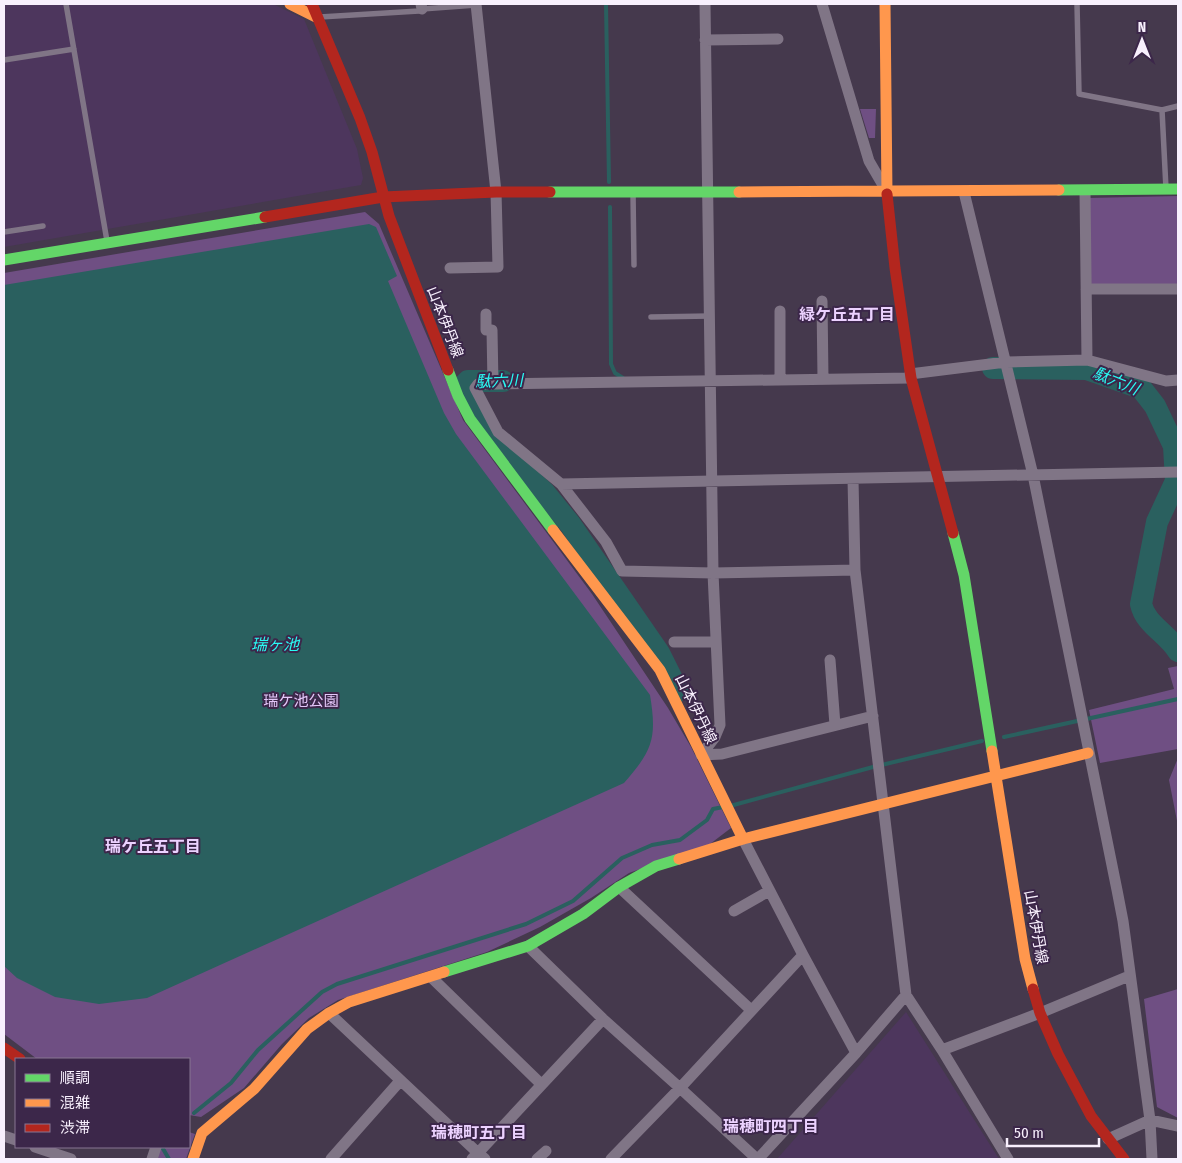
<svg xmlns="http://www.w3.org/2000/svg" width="1182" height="1163" viewBox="0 0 1182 1163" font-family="'Fira Sans Condensed','Noto Sans JP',sans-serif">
<rect width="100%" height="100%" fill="#45394d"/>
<path fill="#4d365d" d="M 4,4 L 273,4 L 304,19 L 357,149 L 363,178 L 361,185 L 4,247 Z
M 906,1012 L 999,1159 L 777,1159 Z"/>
<path fill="#6f4f83" d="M 860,109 L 876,109 L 875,138 L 869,138 Z
M 1178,196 L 1178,285 L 1093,285 L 1089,282 L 1088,198 Z
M 365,212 L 379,224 L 463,420 L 592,594 L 668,708 L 691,747 L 731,828 L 710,844 L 629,873 L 591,898 L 540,927 L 487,952 L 338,1000 L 309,1018 L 282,1044 L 244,1088 L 201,1117 L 189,1115 L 189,1059 L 37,1059 L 4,1034 L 4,273 Z
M 1178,666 L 1178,749 L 1100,763 L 1089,710 L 1174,689 L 1168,668 Z
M 1178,758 L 1178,826 L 1169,780 Z
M 1178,989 L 1178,1118 L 1157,1107 L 1144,999 Z
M 189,1132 L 195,1134 L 186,1159 L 152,1159 L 157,1147 L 189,1147 Z"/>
<path fill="#2a605f" d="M 369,224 L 376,227 L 397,276 L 388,281 L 444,413 L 456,434 L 650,695 C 657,738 653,750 624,783 L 147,998 L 99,1004 L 55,997 L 17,978 L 4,966 L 4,285 Z"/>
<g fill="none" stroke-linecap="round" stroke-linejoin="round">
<path stroke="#2a605f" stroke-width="4" d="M 606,4 L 609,182
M 610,207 L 611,364 L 615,373 L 623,378
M 1004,737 L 1178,699
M 730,806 L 873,767 L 982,741
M 194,1113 L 231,1083 L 258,1050 L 322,992 L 337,984 L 526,924 L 573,901 L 622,858 L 652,845 L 680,840 L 707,820 L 713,809 L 723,807
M 162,1147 L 169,1159"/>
<path stroke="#2a605f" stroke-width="22" d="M 993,368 L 1087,369 L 1141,388 L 1155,406 L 1174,446 L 1176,481 L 1157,522 L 1141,604 C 1145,624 1168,634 1178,651
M 503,381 L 468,381 L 464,385 L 483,421 L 502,453 L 544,492 L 570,524 L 659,653 L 678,691"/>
<path stroke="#807586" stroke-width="5.5" d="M 66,4 L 107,241
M 1077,4 L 1079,94 L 1162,110 L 1178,106
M 320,17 L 419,11 L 422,9 L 476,5
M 4,60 L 74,49
M 1162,110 L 1166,189
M 633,193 L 634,265
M 4,232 L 43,226
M 651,317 L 710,316"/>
<path stroke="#807586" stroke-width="11" d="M 421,4 L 422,9
M 822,4 L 869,161 L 887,192
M 705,40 L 778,39
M 1085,191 L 1087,360
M 964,192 L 1033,475 L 1117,890 L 1123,921 L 1150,1120 L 1152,1159
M 450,268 L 498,267 L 496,192 L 476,4
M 1086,289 L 1178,289
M 822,301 L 823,379
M 780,311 L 780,379
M 486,314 L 486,330 L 492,330 L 493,384
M 910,374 L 1006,362 L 1087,360 L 1166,381 L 1178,380
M 853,479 L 855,570 L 906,995 L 942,1050 L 1040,1013 L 1129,976
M 561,484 L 1178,472
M 855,570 L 713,573 L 622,571 L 606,542 L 561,484 L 498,432 L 475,388 L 478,384 L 493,384 L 911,378
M 674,642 L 716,642
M 830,660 L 835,725
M 701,755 L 715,737 L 720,725 L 713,573 L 705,4
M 701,755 L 722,754 L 873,716
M 743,839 L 803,955 L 856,1053 L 906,995
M 619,887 L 751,1010
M 734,911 L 769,891
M 528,946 L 603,1019 L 680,1088 L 757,1159
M 431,977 L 541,1084
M 329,1013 L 478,1153 L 472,1159
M 942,1050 L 1008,1159
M 4,1136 L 16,1140
M 1108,1139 L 1150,1120 L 1178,1126
M 35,1147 L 71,1159
M 152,1159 L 156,1147
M 331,1159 L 400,1081
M 485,1159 L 478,1153 L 603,1019
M 537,1159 L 546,1151
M 611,1159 L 680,1088 L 803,955
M 758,1159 L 856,1053"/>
<path stroke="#63d668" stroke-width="11" d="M 1059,190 L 1178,189
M 550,192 L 739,192
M 4,260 L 265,217
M 448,370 L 458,396 L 470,419 L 553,530
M 953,533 L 964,575 L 992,751
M 444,972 L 528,946 L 583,914 L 619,887 L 656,866 L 679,859"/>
<path stroke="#ff974d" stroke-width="11" d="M 290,4 L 316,17
M 885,4 L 887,194
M 739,192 L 1059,190
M 553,530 L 660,670 L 743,839
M 992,751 L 1025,959 L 1033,989
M 679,859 L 743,839 L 1088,753
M 193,1159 L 202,1133 L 254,1089 L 307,1029 L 329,1013 L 349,1002 L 444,972"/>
<path stroke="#b3261e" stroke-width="11" d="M 312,4 L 360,118 L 372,152 L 389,216 L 448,370
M 887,194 L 895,268 L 911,378 L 953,533
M 265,217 L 383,197 L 496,192 L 550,192
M 1033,989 L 1040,1013 L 1058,1054 L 1091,1116 L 1124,1159
M 4,1048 L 20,1059"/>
</g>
<g text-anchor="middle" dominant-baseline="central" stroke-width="4" stroke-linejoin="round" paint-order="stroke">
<g font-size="15" fill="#f8f0fd" stroke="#3c274a">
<text transform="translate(445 322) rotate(69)">山本伊丹線</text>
<text transform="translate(696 709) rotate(64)">山本伊丹線</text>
<text transform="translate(1036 927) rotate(80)">山本伊丹線</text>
</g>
<g font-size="15" fill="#e3c6f8" stroke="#3c274a">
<text x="301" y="701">瑞ケ池公園</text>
</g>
<g font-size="16" font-weight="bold" fill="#ecd2ff" stroke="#3c274a">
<text x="847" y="314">緑ケ丘五丁目</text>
<text x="153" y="846">瑞ケ丘五丁目</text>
<text x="771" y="1126">瑞穂町四丁目</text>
<text x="479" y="1132">瑞穂町五丁目</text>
</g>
<g font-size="16" font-style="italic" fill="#29faf2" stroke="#3c274a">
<text transform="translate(499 381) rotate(-2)">駄六川</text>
<text transform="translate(1116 381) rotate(22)">駄六川</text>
<text x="275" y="644">瑞ヶ池</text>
</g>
</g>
<rect width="1182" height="1163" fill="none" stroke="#f8f0fd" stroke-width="10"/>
<rect x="15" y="1058" width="175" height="90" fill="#3c274a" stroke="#877792"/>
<rect x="25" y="1074" width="25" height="8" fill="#63d668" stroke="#877792"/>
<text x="60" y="1083" font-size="15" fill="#f8f0fd">順調</text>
<rect x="25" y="1099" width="25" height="8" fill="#ff974d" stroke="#877792"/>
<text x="60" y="1108" font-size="15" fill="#f8f0fd">混雑</text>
<rect x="25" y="1124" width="25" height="8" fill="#b3261e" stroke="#877792"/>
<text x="60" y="1133" font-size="15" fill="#f8f0fd">渋滞</text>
<g transform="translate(1142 40)" stroke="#3c274a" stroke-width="4" paint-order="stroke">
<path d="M0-4L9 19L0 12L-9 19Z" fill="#f8f0fd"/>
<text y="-8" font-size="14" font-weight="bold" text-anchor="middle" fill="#f8f0fd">N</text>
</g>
<path d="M1007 1138v8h92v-8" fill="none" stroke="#f8f0fd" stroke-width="2.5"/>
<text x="1014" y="1138" font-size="15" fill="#f8f0fd" stroke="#3c274a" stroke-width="4" paint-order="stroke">50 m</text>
</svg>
